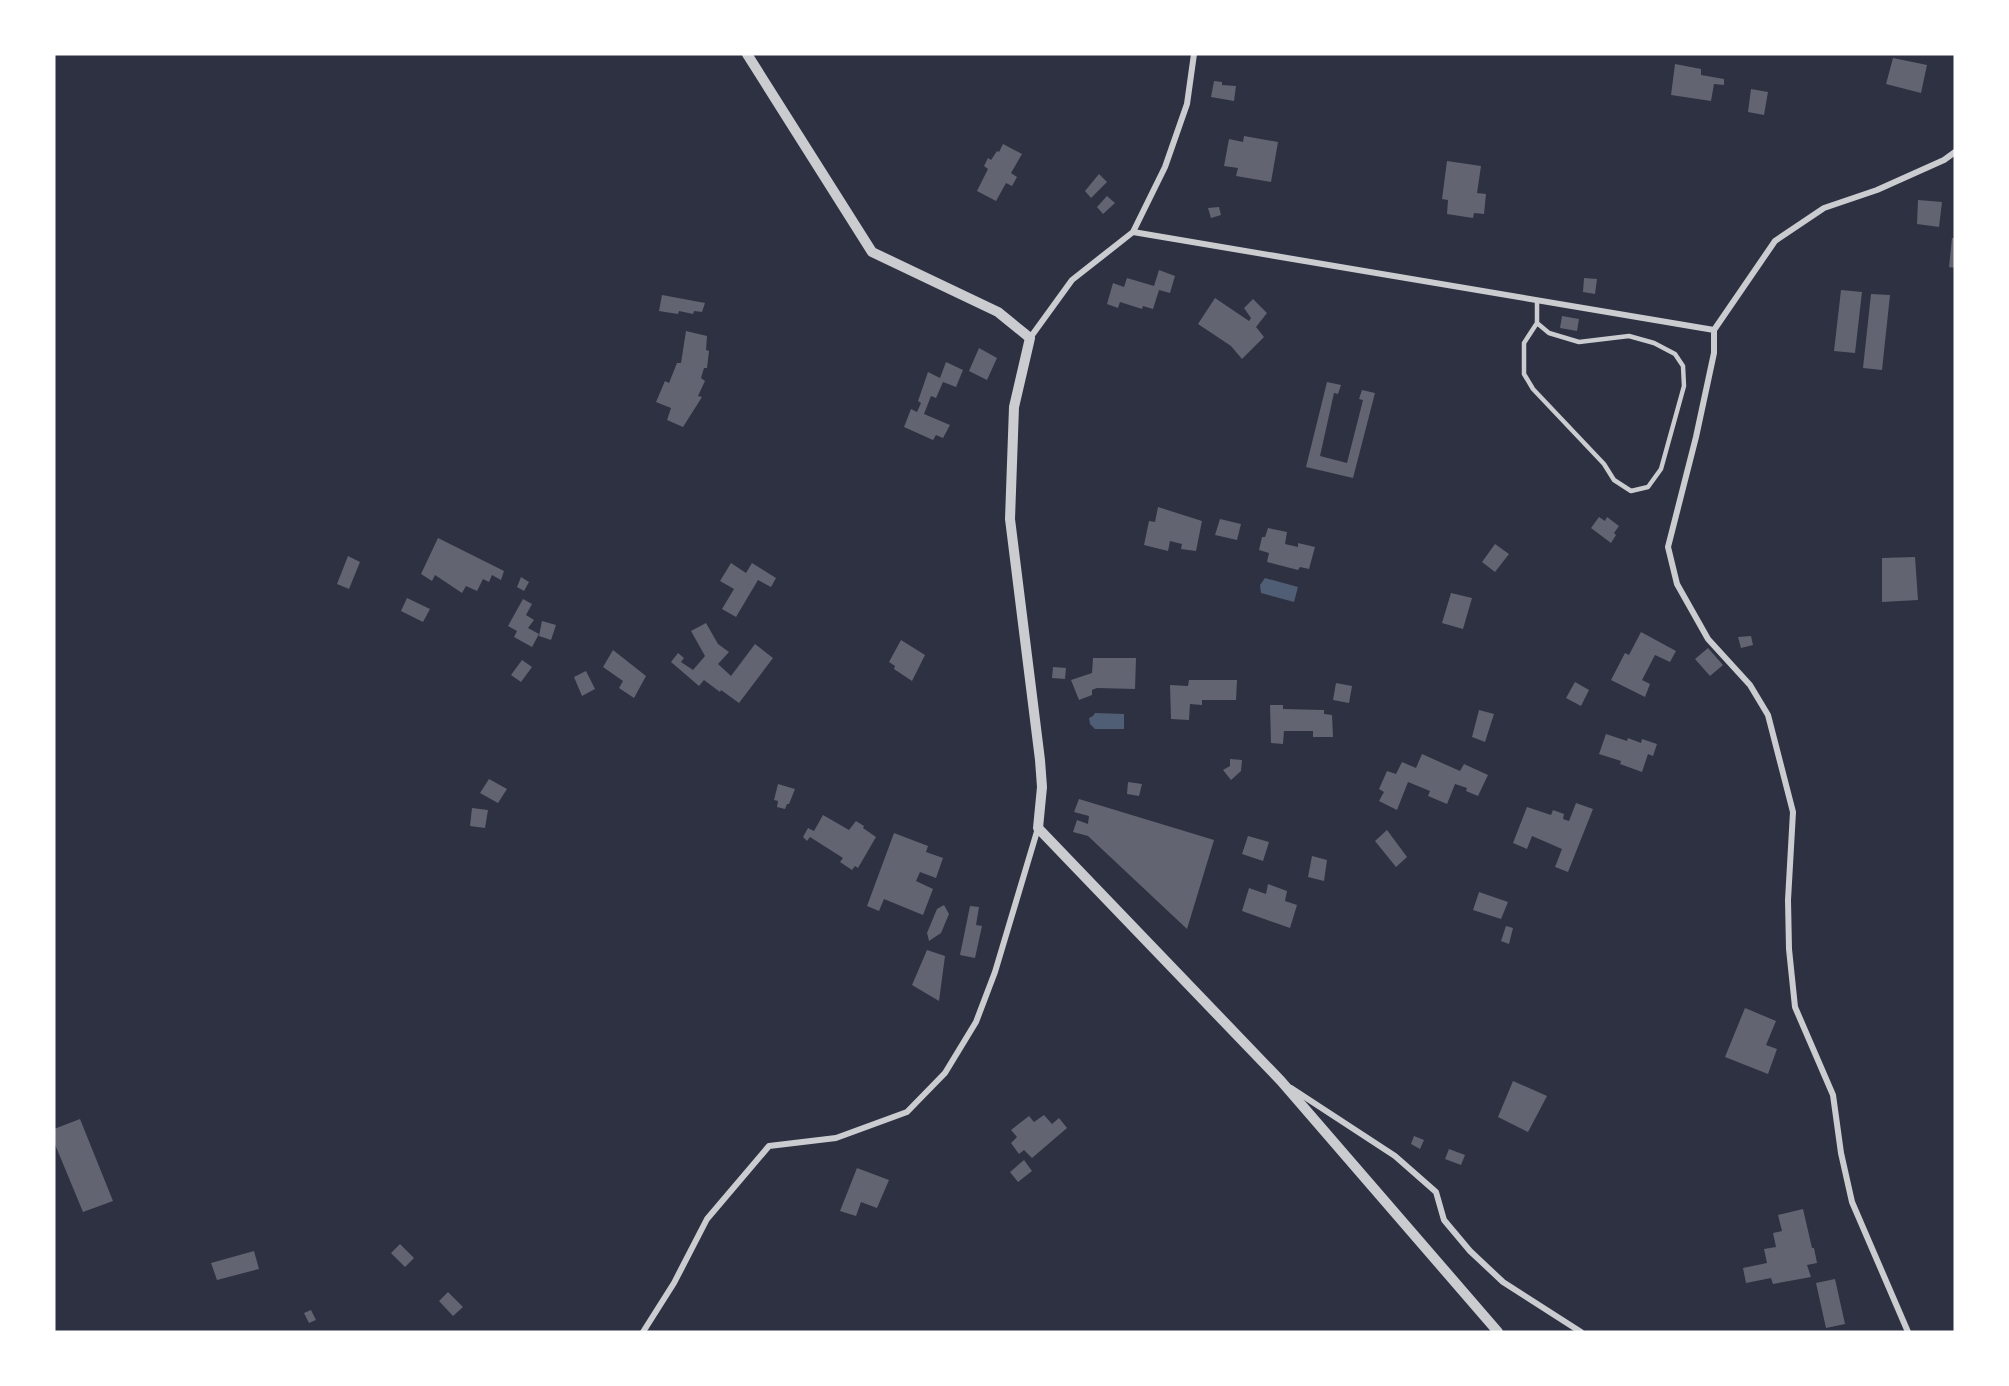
<svg xmlns="http://www.w3.org/2000/svg" width="2009" height="1386" viewBox="0 0 2009 1386" font-family="Barlow,sans-serif">
<rect width="100%" height="100%" fill="#2d3142"/>
<path fill="#4f5d75" d="M 1265,578 L 1298,587 L 1294,602 L 1261,593 L 1260,585 Z
M 1095,713 L 1124,714 L 1124,729 L 1095,729 L 1090,724 L 1089,718 L 1093,716 Z"/>
<path fill="#626471" d="M 1893,58 L 1927,65 L 1921,93 L 1886,84 Z
M 1675,64 L 1701,69 L 1701,75 L 1724,79 L 1724,85 L 1714,84 L 1711,101 L 1671,95 Z
M 1214,81 L 1222,82 L 1222,85 L 1236,86 L 1234,101 L 1211,97 Z
M 1751,89 L 1768,92 L 1764,115 L 1748,112 Z
M 1244,136 L 1278,142 L 1271,182 L 1236,176 L 1238,168 L 1224,166 L 1229,139 L 1243,142 Z
M 1003,144 L 1022,154 L 1011,173 L 1017,177 L 1012,186 L 1006,183 L 996,201 L 977,191 L 988,169 L 984,166 L 988,158 L 991,160 L 997,151 L 999,152 Z
M 1447,161 L 1481,166 L 1477,193 L 1486,194 L 1484,214 L 1474,213 L 1473,218 L 1447,214 L 1448,200 L 1442,199 Z
M 1099,174 L 1107,182 L 1091,198 L 1085,191 Z
M 1107,196 L 1115,203 L 1103,214 L 1097,207 Z
M 1918,200 L 1942,202 L 1939,227 L 1917,224 Z
M 1219,207 L 1221,215 L 1211,218 L 1208,208 Z
M 1952,238 L 1955,238 L 1955,268 L 1949,267 Z
M 1159,270 L 1175,276 L 1170,293 L 1159,290 L 1153,309 L 1143,306 L 1142,309 L 1120,302 L 1118,308 L 1107,304 L 1113,283 L 1124,287 L 1127,278 L 1154,286 Z
M 1584,278 L 1597,279 L 1595,294 L 1583,292 Z
M 1841,290 L 1862,292 L 1855,353 L 1834,351 Z
M 1871,294 L 1890,295 L 1882,370 L 1863,368 Z
M 662,295 L 705,303 L 702,312 L 694,311 L 693,314 L 679,311 L 678,314 L 659,311 Z
M 1215,298 L 1249,321 L 1251,318 L 1244,308 L 1253,299 L 1267,313 L 1256,327 L 1264,337 L 1242,359 L 1231,346 L 1198,324 Z
M 1562,316 L 1579,319 L 1577,331 L 1560,328 Z
M 686,331 L 707,336 L 706,350 L 709,351 L 707,368 L 704,368 L 701,378 L 705,381 L 698,396 L 702,397 L 683,427 L 667,420 L 671,408 L 656,402 L 665,381 L 669,383 L 677,363 L 681,363 Z
M 979,348 L 997,358 L 987,380 L 969,371 Z
M 946,362 L 963,370 L 956,387 L 943,382 L 936,398 L 931,396 L 924,414 L 950,425 L 943,438 L 936,435 L 933,440 L 904,427 L 911,409 L 917,412 L 921,403 L 918,401 L 928,372 L 940,378 Z
M 1327,382 L 1341,385 L 1338,394 L 1334,393 L 1320,456 L 1347,463 L 1363,400 L 1359,399 L 1362,390 L 1375,393 L 1353,478 L 1306,467 Z
M 1158,507 L 1202,521 L 1196,551 L 1181,549 L 1182,544 L 1170,541 L 1168,551 L 1144,545 L 1149,521 L 1155,522 Z
M 1599,517 L 1605,521 L 1607,517 L 1619,526 L 1614,533 L 1616,535 L 1611,543 L 1591,528 Z
M 1220,519 L 1241,524 L 1237,540 L 1215,535 Z
M 1268,528 L 1287,532 L 1285,544 L 1298,547 L 1298,543 L 1315,547 L 1309,569 L 1300,567 L 1298,570 L 1267,562 L 1269,553 L 1259,550 L 1262,537 L 1265,537 Z
M 438,538 L 504,571 L 501,580 L 492,575 L 489,582 L 483,579 L 477,591 L 466,586 L 462,593 L 435,575 L 432,581 L 421,574 Z
M 1495,544 L 1509,554 L 1495,572 L 1482,562 Z
M 348,556 L 360,562 L 349,589 L 337,584 Z
M 1915,557 L 1918,600 L 1882,602 L 1882,558 Z
M 731,563 L 746,573 L 752,563 L 776,578 L 771,587 L 758,580 L 736,617 L 722,609 L 734,589 L 720,581 Z
M 521,577 L 529,582 L 524,591 L 517,587 Z
M 1451,593 L 1472,598 L 1463,629 L 1442,623 Z
M 407,598 L 430,609 L 423,622 L 401,611 Z
M 523,599 L 532,604 L 526,615 L 534,620 L 528,628 L 539,634 L 532,647 L 514,637 L 517,631 L 508,626 Z
M 542,621 L 556,625 L 551,640 L 539,636 Z
M 706,623 L 718,644 L 729,652 L 718,664 L 731,676 L 755,644 L 773,658 L 739,703 L 721,690 L 720,692 L 704,680 L 699,686 L 671,662 L 678,653 L 684,658 L 681,662 L 693,670 L 705,656 L 691,631 Z
M 1641,632 L 1676,651 L 1670,662 L 1655,655 L 1642,680 L 1650,684 L 1645,697 L 1611,680 L 1625,653 L 1629,655 Z
M 1751,636 L 1753,645 L 1741,648 L 1738,637 Z
M 901,640 L 925,655 L 912,681 L 894,669 L 895,666 L 889,662 Z
M 1708,648 L 1723,665 L 1710,676 L 1695,659 Z
M 613,650 L 646,676 L 634,698 L 619,688 L 623,681 L 603,667 Z
M 1093,658 L 1136,658 L 1135,689 L 1097,688 L 1092,690 L 1092,695 L 1079,700 L 1071,680 L 1092,673 Z
M 522,660 L 532,667 L 521,682 L 511,675 Z
M 1053,667 L 1066,668 L 1065,679 L 1052,678 Z
M 586,671 L 595,689 L 582,696 L 574,677 Z
M 1189,680 L 1237,680 L 1236,700 L 1202,700 L 1202,705 L 1190,704 L 1189,720 L 1171,719 L 1170,685 L 1188,686 Z
M 1575,682 L 1589,690 L 1581,706 L 1566,698 Z
M 1336,683 L 1352,686 L 1349,703 L 1333,700 Z
M 1270,705 L 1283,705 L 1283,709 L 1324,710 L 1324,714 L 1332,715 L 1333,737 L 1313,737 L 1313,731 L 1284,731 L 1283,744 L 1271,743 Z
M 1479,710 L 1494,714 L 1485,742 L 1472,737 Z
M 1606,734 L 1627,741 L 1628,738 L 1641,743 L 1642,739 L 1657,744 L 1653,756 L 1648,754 L 1642,772 L 1620,764 L 1621,761 L 1599,754 Z
M 1422,754 L 1460,771 L 1464,764 L 1488,775 L 1478,796 L 1466,791 L 1467,788 L 1455,784 L 1447,804 L 1428,796 L 1430,791 L 1408,782 L 1397,810 L 1379,801 L 1384,792 L 1379,789 L 1387,771 L 1396,774 L 1402,762 L 1416,768 Z
M 1230,759 L 1242,760 L 1241,771 L 1231,780 L 1223,770 L 1230,766 Z
M 489,779 L 507,789 L 498,803 L 480,793 Z
M 1128,782 L 1142,784 L 1139,796 L 1127,794 Z
M 778,784 L 795,789 L 789,804 L 787,804 L 785,809 L 777,807 L 778,801 L 774,800 Z
M 1079,799 L 1214,840 L 1187,929 L 1088,836 L 1073,832 L 1077,820 L 1088,824 L 1089,816 L 1074,812 Z
M 1576,803 L 1593,809 L 1568,872 L 1555,867 L 1562,849 L 1532,836 L 1527,849 L 1513,843 L 1527,807 L 1551,815 L 1553,810 L 1564,814 L 1563,819 L 1569,821 Z
M 472,808 L 488,810 L 485,828 L 470,826 Z
M 823,815 L 849,830 L 856,821 L 864,826 L 863,828 L 876,837 L 858,868 L 855,866 L 852,870 L 840,862 L 843,858 L 810,837 L 807,841 L 803,837 L 808,828 L 814,831 Z
M 1387,830 L 1407,857 L 1396,867 L 1375,841 Z
M 894,833 L 928,846 L 926,852 L 943,858 L 936,878 L 920,872 L 916,881 L 933,889 L 923,915 L 884,899 L 879,911 L 867,906 Z
M 1248,836 L 1269,842 L 1263,861 L 1242,854 Z
M 1312,856 L 1327,860 L 1324,881 L 1308,877 Z
M 1268,884 L 1287,891 L 1285,901 L 1297,905 L 1290,928 L 1242,911 L 1249,888 L 1266,894 Z
M 1479,892 L 1508,902 L 1501,919 L 1473,910 Z
M 944,905 L 949,914 L 941,933 L 929,941 L 927,933 L 937,909 Z
M 970,906 L 979,907 L 976,925 L 982,926 L 975,958 L 960,955 Z
M 1506,926 L 1513,928 L 1509,944 L 1501,941 Z
M 927,950 L 945,956 L 939,1001 L 912,985 Z
M 1745,1008 L 1776,1021 L 1766,1045 L 1777,1049 L 1768,1074 L 1725,1057 Z
M 1513,1081 L 1547,1096 L 1528,1132 L 1498,1117 Z
M 1044,1115 L 1052,1124 L 1059,1118 L 1067,1128 L 1032,1158 L 1024,1150 L 1019,1154 L 1011,1143 L 1017,1137 L 1011,1130 L 1029,1116 L 1034,1122 Z
M 80,1119 L 113,1201 L 83,1212 L 54,1142 L 54,1129 Z
M 1414,1136 L 1424,1140 L 1420,1149 L 1411,1144 Z
M 1449,1149 L 1465,1155 L 1461,1165 L 1445,1159 Z
M 1024,1160 L 1032,1171 L 1018,1182 L 1010,1172 Z
M 857,1168 L 889,1180 L 877,1208 L 861,1202 L 856,1216 L 840,1211 Z
M 1803,1209 L 1812,1248 L 1814,1248 L 1817,1263 L 1807,1265 L 1811,1277 L 1773,1284 L 1771,1278 L 1746,1283 L 1743,1268 L 1767,1263 L 1764,1249 L 1776,1247 L 1773,1233 L 1782,1231 L 1778,1215 Z
M 400,1244 L 414,1258 L 405,1267 L 391,1253 Z
M 254,1251 L 259,1269 L 217,1280 L 211,1263 Z
M 1835,1279 L 1845,1324 L 1826,1328 L 1816,1283 Z
M 448,1292 L 463,1307 L 453,1316 L 439,1301 Z
M 311,1310 L 316,1320 L 309,1323 L 304,1313 Z"/>
<g fill="none" stroke-linecap="round" stroke-linejoin="round">
<path stroke="#caccd0" stroke-width="4.5" d="M 1537,300 L 1537,323 L 1524,343 L 1524,374 L 1533,389 L 1604,464 L 1614,480 L 1631,491 L 1648,487 L 1661,469 L 1684,386 L 1683,366 L 1675,354 L 1654,343 L 1629,336 L 1579,342 L 1549,333 L 1537,323"/>
<path stroke="#caccd0" stroke-width="6" d="M 1133,232 L 1714,330
M 1030,338 L 1072,280 L 1133,232 L 1165,167 L 1187,104 L 1194,54
M 1291,1088 L 1395,1156 L 1436,1192 L 1444,1220 L 1470,1251 L 1503,1282 L 1581,1332
M 643,1332 L 674,1283 L 707,1219 L 769,1146 L 836,1138 L 907,1112 L 945,1073 L 976,1022 L 995,972 L 1038,828
M 1908,1332 L 1852,1202 L 1841,1153 L 1833,1095 L 1795,1007 L 1789,949 L 1788,900 L 1793,812 L 1768,715 L 1750,685 L 1708,639 L 1677,584 L 1668,547 L 1696,437 L 1714,353 L 1714,330 L 1775,241 L 1824,208 L 1877,190 L 1944,160 L 1955,152"/>
<path stroke="#caccd0" stroke-width="10" d="M 747,54 L 872,252 L 998,312 L 1030,338 L 1014,407 L 1010,519 L 1040,760 L 1042,787 L 1038,828 L 1281,1081 L 1498,1332"/>
</g>
<rect width="2009" height="1386" fill="none" stroke="#ffffff" stroke-width="111"/>
</svg>
